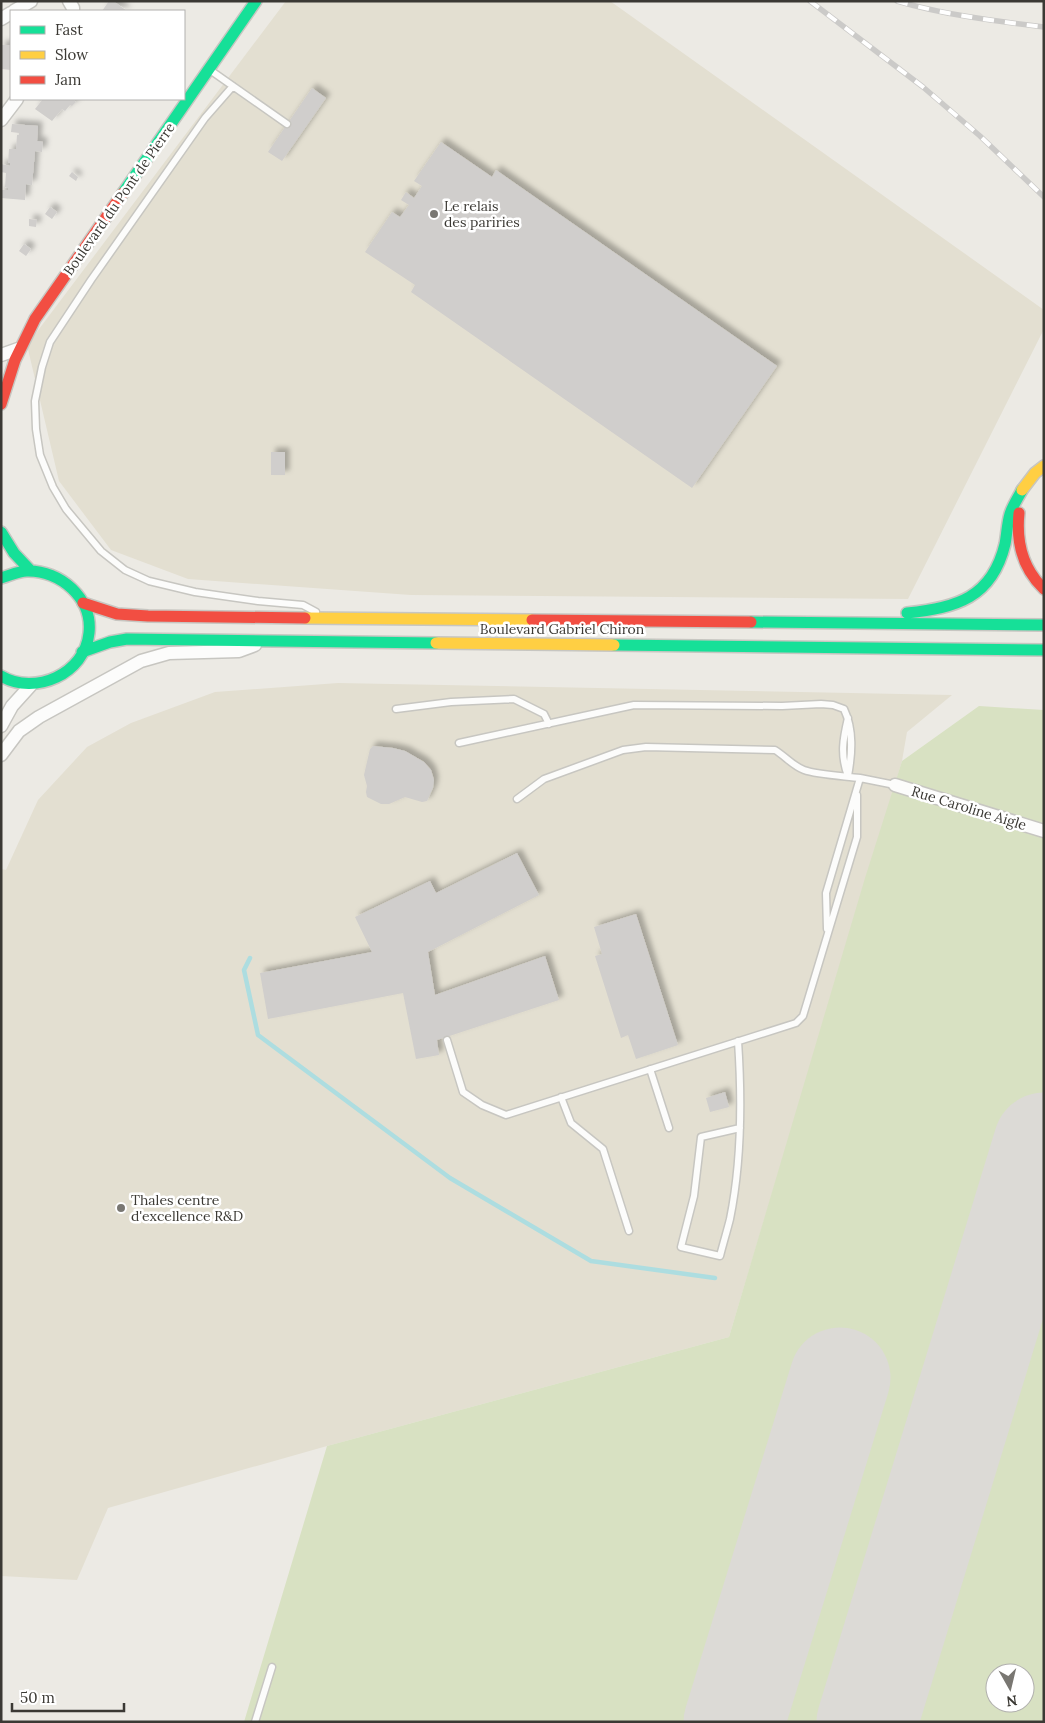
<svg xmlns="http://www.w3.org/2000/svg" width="1045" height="1723" viewBox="0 0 1045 1723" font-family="Lora,serif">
<defs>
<filter id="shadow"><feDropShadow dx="4.5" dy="-4.5" stdDeviation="2.5" flood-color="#0004"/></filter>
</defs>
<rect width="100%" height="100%" fill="#eceae4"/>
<path fill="#e3dfd1" d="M 286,1 L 610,1 L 1044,310 L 1044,329 L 908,599 L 411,595 L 188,579 L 111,550 L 59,481 L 27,345 Z
M 338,683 L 952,695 L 907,732 L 902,761 L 729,1337 L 327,1446 L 108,1508 L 77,1580 L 1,1576 L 1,869 L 6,870 L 38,800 L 87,747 L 131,723 L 215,692 Z"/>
<path fill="#d8e1c2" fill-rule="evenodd" d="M 979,706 L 1044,710 L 1044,1722 L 244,1722 L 327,1446 L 729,1337 L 865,878 L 902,761 ZM 995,1673 L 1025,1673 L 1025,1703 L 995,1703 Z"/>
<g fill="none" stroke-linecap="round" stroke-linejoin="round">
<path stroke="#addde0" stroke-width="4.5" d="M 250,958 L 244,970 L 258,1035 L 450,1178 L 591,1261 L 715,1278"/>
<path stroke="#dcdad6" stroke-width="101" d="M 734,1722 L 840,1378
M 867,1722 L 1044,1143"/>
</g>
<path fill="#d0cecc" filter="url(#shadow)" d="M 109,1 L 113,1 L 127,11 L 102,11 Z
M 1,45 L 11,45 L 11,70 L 2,69 Z
M 312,88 L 326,98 L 282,161 L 268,152 Z
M 43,99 L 72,99 L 76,102 L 72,106 L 70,105 L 65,111 L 62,109 L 52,121 L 35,109 Z
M 12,124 L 38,126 L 37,141 L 43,142 L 42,152 L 35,151 L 32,185 L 26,184 L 25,200 L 1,198 L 1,190 L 8,190 L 8,188 L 5,187 L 6,173 L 1,172 L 1,164 L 10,166 L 10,163 L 8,163 L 9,149 L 16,149 L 17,135 L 19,135 L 19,133 L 11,132 Z
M 441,142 L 492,177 L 496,170 L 777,366 L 692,488 L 411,292 L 415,285 L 365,252 L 392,212 L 400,217 L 409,205 L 401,200 L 406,192 L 414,198 L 422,186 L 414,181 Z
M 72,172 L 78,177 L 76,181 L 69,176 Z
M 50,207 L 57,212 L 52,219 L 45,214 Z
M 29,219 L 37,220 L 36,227 L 29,226 Z
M 24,244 L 31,249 L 26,256 L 19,251 Z
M 271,452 L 285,452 L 285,475 L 271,475 Z
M 373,746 L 393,748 L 405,751 L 424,762 L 431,770 L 434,780 L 433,788 L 427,801 L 422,802 L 405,797 L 389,804 L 381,804 L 367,797 L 366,792 L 367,786 L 364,775 L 370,749 Z
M 517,853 L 539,895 L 428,952 L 435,995 L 545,956 L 559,1000 L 437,1040 L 439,1055 L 416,1059 L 403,993 L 268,1019 L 260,973 L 372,952 L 355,917 L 430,881 L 436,893 Z
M 636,914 L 678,1045 L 636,1059 L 628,1035 L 621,1038 L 595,956 L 602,954 L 594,927 Z
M 725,1092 L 729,1107 L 710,1112 L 706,1098 Z"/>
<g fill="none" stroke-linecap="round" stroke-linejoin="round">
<defs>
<path id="lane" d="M 210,70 L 287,124
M 233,86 L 205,118 L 91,280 L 50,342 L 42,367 L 35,401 L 36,429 L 40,455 L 53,487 L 66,509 L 101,551 L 125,570 L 149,581 L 195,592 L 258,601 L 303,605 L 316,612
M 396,709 L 451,702 L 514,699 L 544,714 L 549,724
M 459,743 L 634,705 L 782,706 L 821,704 L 833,705 L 844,709 C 854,730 852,754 848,776 C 840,755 843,739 848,718
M 517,799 L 544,779 L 623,750 L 646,747 L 775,750 C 785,756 793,766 804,770 C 818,775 845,776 860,778
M 827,929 L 826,893 L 860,778 L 895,785
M 447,1040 L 463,1092 L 482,1105 L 506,1115 L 796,1023 L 803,1016 L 857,837 L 857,795
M 738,1041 C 742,1100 742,1160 730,1219 C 727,1231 723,1244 720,1256 L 681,1247 L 694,1196 L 701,1137 L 740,1128
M 650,1069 L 669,1128
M 561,1097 L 571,1123 L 603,1149 L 629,1231
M 255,1722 L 272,1667"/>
<path id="street" d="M 69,1 L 73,8 L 73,11
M 14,11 L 31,1
M 1,19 L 11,13
M 1,120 L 17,99
M 1,355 L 18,349
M 1,726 L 12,706 L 31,685
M 1,755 L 19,731 L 39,717 L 141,661 L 169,653 L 239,651 L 255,645
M 895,785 L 1044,831"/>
<path id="fast" d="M 123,193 L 256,1
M 1,532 L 14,553 L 30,570
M 1,578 C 9,576 18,571 27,571 C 60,570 93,598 89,633 C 85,674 35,696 1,676
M 907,613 C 956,608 992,598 1005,544 C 1007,534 1007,524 1010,514 C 1013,505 1018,498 1022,490
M 751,622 L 1044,625
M 614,645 L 1044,650
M 82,652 L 110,642 L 127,639 L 436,643"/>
<path id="slow" d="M 1022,490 L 1035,473 L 1044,466
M 305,618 L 532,620
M 436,643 L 614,645"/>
<path id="jam" d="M 1,404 L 15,360 L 35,319 L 123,193
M 1019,513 C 1016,542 1023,569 1044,589
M 83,603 L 117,614 L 148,616 L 305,618
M 532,620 L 751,622"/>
</defs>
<use href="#lane" stroke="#c7c6c1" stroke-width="9"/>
<use href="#street" stroke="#c7c6c1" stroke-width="15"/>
<use href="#fast" stroke="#c7c6c1" stroke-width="14"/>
<use href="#slow" stroke="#c7c6c1" stroke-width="14"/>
<use href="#jam" stroke="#c7c6c1" stroke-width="14"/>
<use href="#lane" stroke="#fcfcfb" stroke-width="6"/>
<use href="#street" stroke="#fcfcfb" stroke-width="12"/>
<use href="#fast" stroke="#16e098" stroke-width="11"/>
<use href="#slow" stroke="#ffcf43" stroke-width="11"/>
<use href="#jam" stroke="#f24e42" stroke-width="11"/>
<defs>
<path id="rail" d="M 810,1 L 923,87 L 980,136 L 1044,197
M 897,1 C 945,15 995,21 1044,27"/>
</defs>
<use href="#rail" stroke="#cbcac8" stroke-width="5.5"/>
<use href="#rail" stroke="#fff" stroke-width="4" stroke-dasharray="11" stroke-linecap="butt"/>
</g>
<g fill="#797772" stroke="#fff" stroke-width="2">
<circle cx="434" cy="214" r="5"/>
<circle cx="121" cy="1208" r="5"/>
</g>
<g text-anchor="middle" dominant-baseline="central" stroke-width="5" stroke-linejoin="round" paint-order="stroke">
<g font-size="14" fill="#3b3934" stroke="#fff">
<text transform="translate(119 199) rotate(-55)">Boulevard du Pont de Pierre</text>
<text x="562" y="629">Boulevard Gabriel Chiron</text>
<text transform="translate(969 808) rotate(17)">Rue Caroline Aigle</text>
</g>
<g font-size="14" fill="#3b3934" stroke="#fff" text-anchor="start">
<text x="444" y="206">Le relais<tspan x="444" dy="16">des pariries</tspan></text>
<text x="131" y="1200">Thales centre<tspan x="131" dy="16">d'excellence R&amp;D</tspan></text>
</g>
</g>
<rect width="1045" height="1723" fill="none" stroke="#3b3934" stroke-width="5"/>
<rect x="10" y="10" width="175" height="90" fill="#ffffff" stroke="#b1b0ae"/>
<rect x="20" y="26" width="25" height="8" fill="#16e098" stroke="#b1b0ae"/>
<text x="55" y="35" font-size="15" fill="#3b3934">Fast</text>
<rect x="20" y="51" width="25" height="8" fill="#ffcf43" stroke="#b1b0ae"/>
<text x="55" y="60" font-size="15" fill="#3b3934">Slow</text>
<rect x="20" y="76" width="25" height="8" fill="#f24e42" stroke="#b1b0ae"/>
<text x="55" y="85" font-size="15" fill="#3b3934">Jam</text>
<g transform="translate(1010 1688) rotate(172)"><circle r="24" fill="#ffffff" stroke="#b1b0ae"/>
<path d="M0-4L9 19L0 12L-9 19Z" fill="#797772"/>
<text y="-8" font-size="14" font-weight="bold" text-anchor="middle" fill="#3b3934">N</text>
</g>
<path d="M12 1703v8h112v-8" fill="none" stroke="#3b3934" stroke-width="2.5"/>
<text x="20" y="1703" font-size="15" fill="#3b3934" stroke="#ffffff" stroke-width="4" paint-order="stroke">50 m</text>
</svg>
